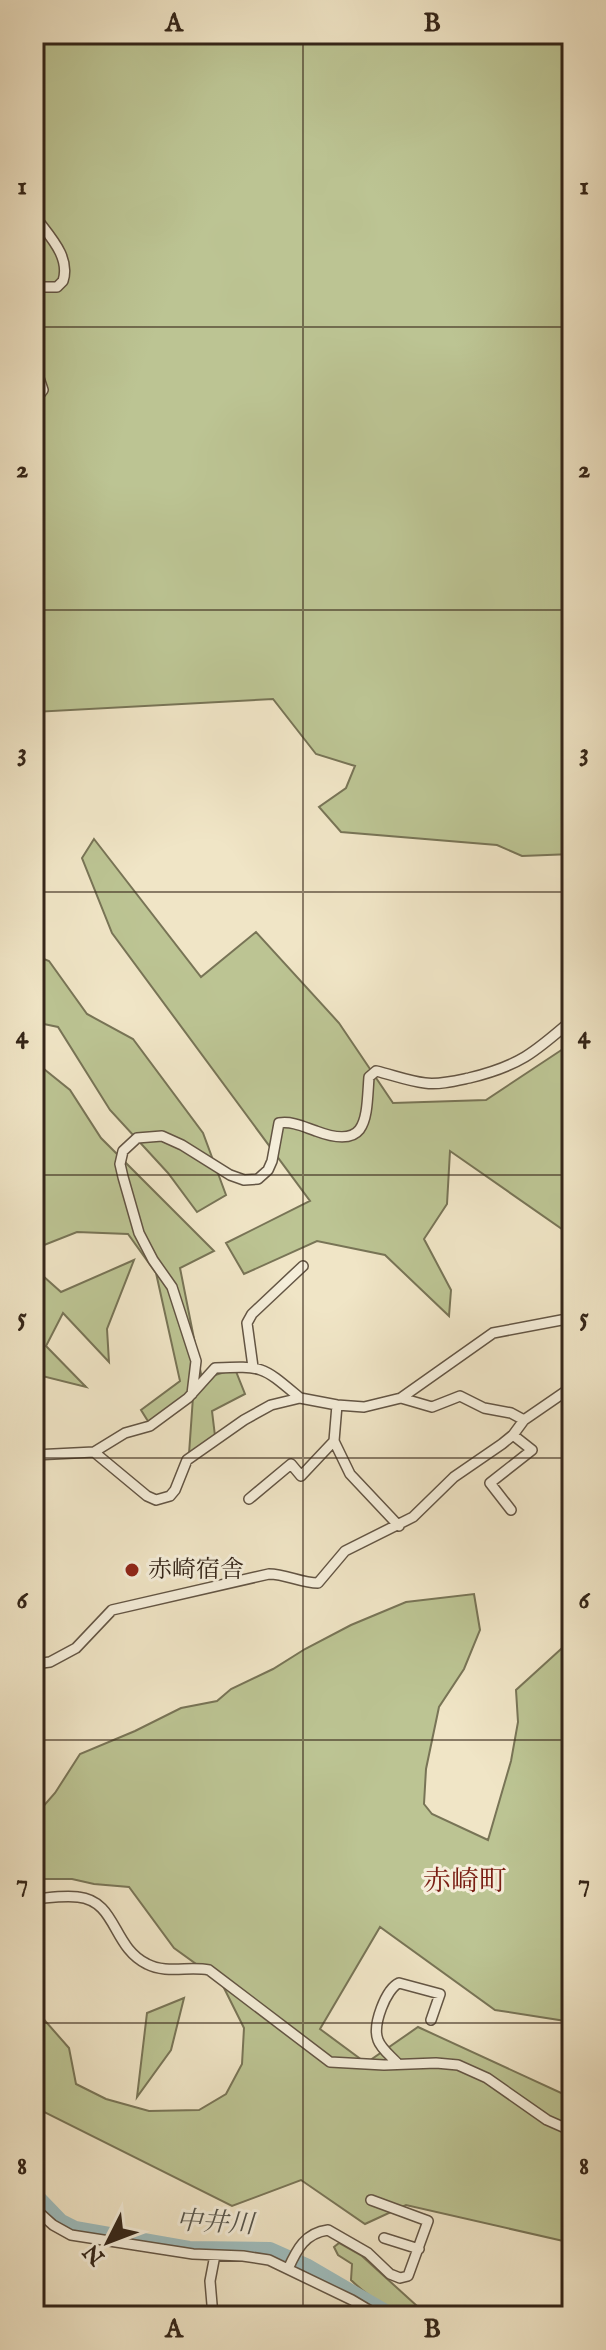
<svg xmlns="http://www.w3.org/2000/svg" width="606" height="2350" viewBox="0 0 606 2350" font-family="'IM FELL English','Noto Serif JP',serif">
<rect width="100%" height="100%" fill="#f0e5c6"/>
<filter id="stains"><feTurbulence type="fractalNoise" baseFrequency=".0025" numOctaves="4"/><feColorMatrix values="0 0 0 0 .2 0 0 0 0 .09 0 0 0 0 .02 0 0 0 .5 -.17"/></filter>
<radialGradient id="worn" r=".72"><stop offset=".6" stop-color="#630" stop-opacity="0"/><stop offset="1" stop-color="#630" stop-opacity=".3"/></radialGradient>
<path fill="#bcc493" stroke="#787456" stroke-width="2" d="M 34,34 L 572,34 L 572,854 L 522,856 L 497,845 L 341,832 L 319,807 L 346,788 L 355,766 L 316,754 L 273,699 L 34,712 Z
M 94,839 L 201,977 L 256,932 L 339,1023 L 393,1103 L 486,1100 L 572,1043 L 572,1236 L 450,1151 L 447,1204 L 424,1239 L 451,1290 L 449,1316 L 385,1255 L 317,1241 L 244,1274 L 226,1243 L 310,1201 L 112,933 L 82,858 Z
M 34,955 L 49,961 L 87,1014 L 133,1039 L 203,1133 L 226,1195 L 197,1212 L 168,1173 L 110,1110 L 58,1027 L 34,1022 Z
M 34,1061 L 70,1090 L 101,1138 L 214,1251 L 180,1268 L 202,1379 L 235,1369 L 245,1394 L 212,1411 L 215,1436 L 189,1454 L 193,1397 L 151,1426 L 141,1410 L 180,1381 L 156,1273 L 128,1234 L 77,1232 L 34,1249 Z
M 134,1260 L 107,1329 L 109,1362 L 63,1313 L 46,1346 L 86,1387 L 34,1374 L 34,1317 L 43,1300 L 34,1291 L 34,1268 L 61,1292 Z
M 474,1594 L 480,1630 L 464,1669 L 439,1707 L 426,1769 L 424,1804 L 432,1814 L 488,1840 L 511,1761 L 518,1722 L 516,1690 L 572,1639 L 572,2022 L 495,2010 L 380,1927 L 320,2029 L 366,2063 L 418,2027 L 572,2098 L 572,2243 L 406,2205 L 365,2224 L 301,2180 L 232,2206 L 34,2107 L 34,2015 L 40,2015 L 69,2048 L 76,2084 L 106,2099 L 149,2111 L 199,2110 L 226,2094 L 242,2064 L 244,2028 L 221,1982 L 174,1948 L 129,1887 L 94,1884 L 72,1879 L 34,1879 L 34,1817 L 55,1793 L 80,1754 L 135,1731 L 181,1708 L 217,1701 L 231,1689 L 273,1669 L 305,1649 L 351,1625 L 406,1602 Z
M 184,1998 L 171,2050 L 137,2097 L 147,2013 Z
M 339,2243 L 362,2256 L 428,2316 L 395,2316 C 381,2303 365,2294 351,2280 L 352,2264 L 338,2255 L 334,2247 Z"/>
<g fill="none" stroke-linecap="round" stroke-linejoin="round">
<path stroke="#9ebdbe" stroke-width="16" d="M 34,2194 L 61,2222 L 75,2229 L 189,2249 L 270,2250 L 306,2266 L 392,2316"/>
<defs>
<path id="minor" d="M 34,145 C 42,155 38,167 34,178
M 34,215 C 48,235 71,256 63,281 L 57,287 L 34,287
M 34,371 L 38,375 L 43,390 L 34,402
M 253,1367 L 247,1323 L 252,1314 L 303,1266
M 192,1394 L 196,1361 L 172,1287 L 153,1260 L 139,1233 L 123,1177 L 120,1164 L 123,1151 L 137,1138 L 162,1136 L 182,1145 L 230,1175 L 244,1180 L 258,1179 L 268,1170 L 272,1161 L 279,1123 C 293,1121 304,1127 316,1131 C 369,1151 366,1118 369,1077 L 376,1071 C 393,1075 408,1081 425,1083 C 439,1085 455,1081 469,1078 C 519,1066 534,1053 572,1020
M 401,1398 L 432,1407 L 460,1396 L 484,1408 L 511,1413 L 524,1420
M 337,1405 L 334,1441 L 350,1474 L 399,1526
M 94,1452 L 147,1496 L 156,1500 L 170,1496 L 175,1490 L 187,1460 L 244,1420 L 271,1405 L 300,1398 L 337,1405 L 364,1407 L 401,1398 L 493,1333 L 572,1318
M 34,1455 L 94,1452 L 125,1433 L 150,1426 L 188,1398 L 215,1368 C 264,1366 262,1366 300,1398
M 249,1499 L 291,1464 L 301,1476 L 334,1441
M 511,1510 L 490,1483 L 532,1450 L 513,1435
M 34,1664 L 50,1662 L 76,1648 L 112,1610 L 269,1574 C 286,1574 301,1583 318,1583 L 345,1551 L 413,1517 L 454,1477 L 502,1444 L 513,1435 L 524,1420 L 572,1387
M 34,1899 C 48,1898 64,1895 78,1897 C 117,1901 112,1947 147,1964 C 166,1974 189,1966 209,1970 L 330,2062 L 384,2065 L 436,2063 L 458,2065 L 487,2078 L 547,2120 L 572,2131
M 398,2064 C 392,2057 381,2049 378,2040 C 372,2025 386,1989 399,1983 L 440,1994 L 431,2020
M 34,2208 L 53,2225 L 71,2235 L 193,2254 L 243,2256 L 269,2260 L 352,2300 L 379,2316
M 384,2238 L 419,2249
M 288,2269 C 297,2249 305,2233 328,2230 L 368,2253 L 390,2274 L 400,2278 L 408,2276 L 428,2221 L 371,2200
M 213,2316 L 210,2281 L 215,2255
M 569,2316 L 572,2314"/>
</defs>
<use href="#minor" stroke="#635544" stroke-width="12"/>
<use href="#minor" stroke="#f5eeda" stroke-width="9"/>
</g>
<path fill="none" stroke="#342518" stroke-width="2" stroke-opacity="0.55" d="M 303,34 L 303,2316M 34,327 L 572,327M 34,610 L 572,610M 34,892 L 572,892M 34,1175 L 572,1175M 34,1458 L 572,1458M 34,1740 L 572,1740M 34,2023 L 572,2023"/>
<circle fill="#8f2418" stroke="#f5eeda" stroke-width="3" cx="132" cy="1570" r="8"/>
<g text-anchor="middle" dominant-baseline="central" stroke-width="6" stroke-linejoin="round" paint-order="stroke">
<g font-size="24" fill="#342518" stroke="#f5eeda" text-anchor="start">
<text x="148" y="1570">赤崎宿舎</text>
</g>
<g font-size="26" font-style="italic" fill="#54534a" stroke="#f5eeda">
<text transform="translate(215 2223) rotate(3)">中井川</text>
</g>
<g font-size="28" fill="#7a1f14" stroke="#f5eeda">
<text x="465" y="1882">赤崎町</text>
</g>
</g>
<rect width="606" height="2350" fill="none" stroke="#f0e5c6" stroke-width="88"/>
<g transform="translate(108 2242) rotate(228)" stroke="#f5eeda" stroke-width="6" paint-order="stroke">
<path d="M0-6L14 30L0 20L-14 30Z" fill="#342518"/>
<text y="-12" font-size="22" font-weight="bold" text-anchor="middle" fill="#342518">N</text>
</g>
<rect x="44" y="44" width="518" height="2262" fill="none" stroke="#342518" stroke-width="3"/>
<g font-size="26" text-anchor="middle" font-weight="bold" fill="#342518">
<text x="174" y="31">A</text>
<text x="432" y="31">B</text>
<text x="22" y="194">1</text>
<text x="584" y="194">1</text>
<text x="22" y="477">2</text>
<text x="584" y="477">2</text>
<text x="22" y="760">3</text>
<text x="584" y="760">3</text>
<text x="22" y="1043">4</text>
<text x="584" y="1043">4</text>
<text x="22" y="1325">5</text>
<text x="584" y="1325">5</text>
<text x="22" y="1608">6</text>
<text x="584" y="1608">6</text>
<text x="22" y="1891">7</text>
<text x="584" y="1891">7</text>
<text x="22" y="2174">8</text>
<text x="584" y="2174">8</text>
<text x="174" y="2337">A</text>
<text x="432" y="2337">B</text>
</g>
<rect width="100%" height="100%" filter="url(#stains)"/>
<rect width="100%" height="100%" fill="url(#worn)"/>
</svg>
